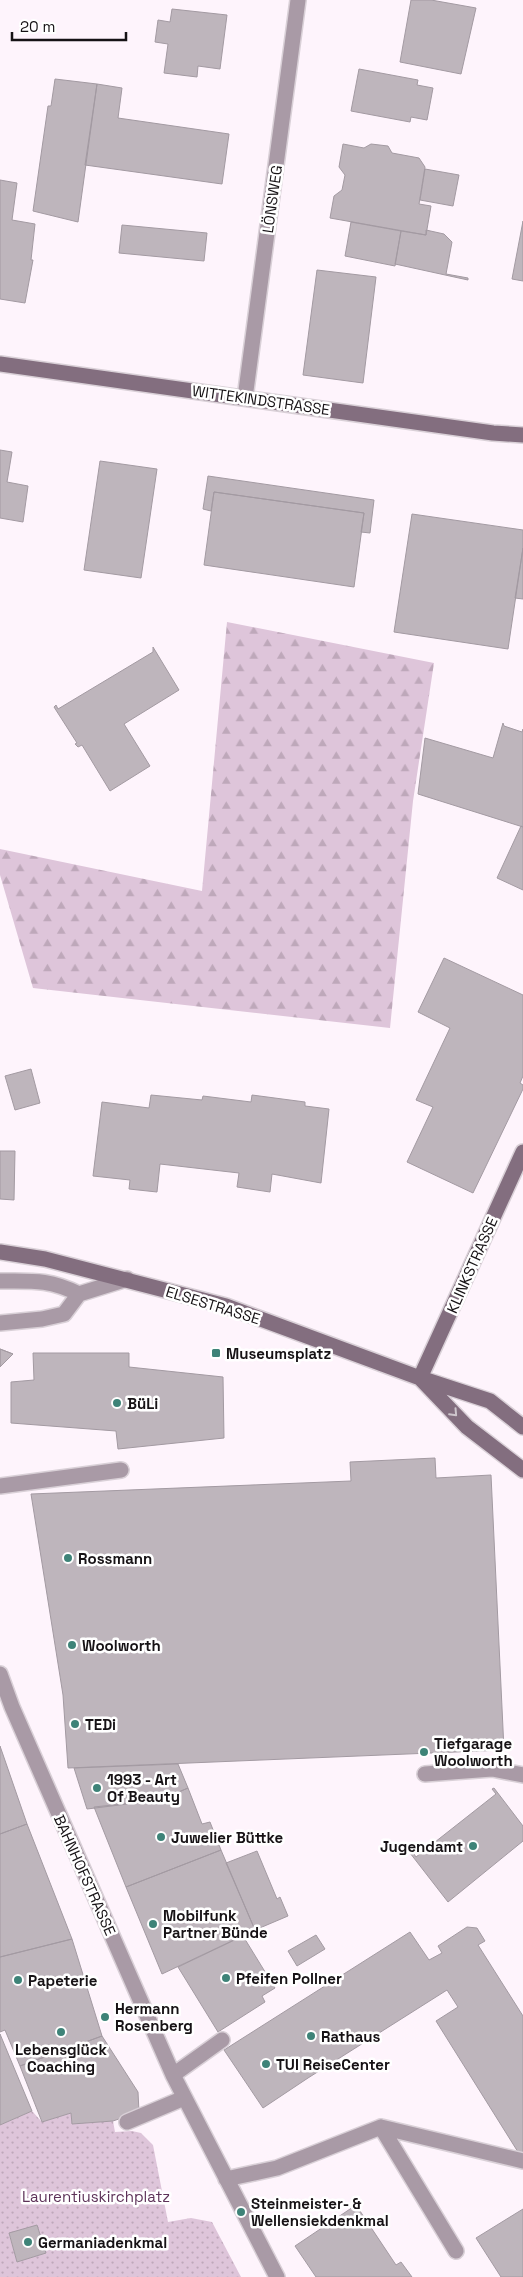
<svg xmlns="http://www.w3.org/2000/svg" width="523" height="2277" viewBox="0 0 523 2277" font-family="'Space Grotesk',sans-serif">
<defs>
<pattern id="grass-dots" width="8" height="8" patternUnits="userSpaceOnUse" patternTransform="scale(1.25)"><rect width="8" height="8" fill="#dec5da"/><path d="M2 2h.1M6 6h.1" fill="none" stroke="#bea8ba" stroke-width="1.8" stroke-linecap="round"/></pattern>
<pattern id="forest-firs" width="22" height="20" patternUnits="userSpaceOnUse" patternTransform="scale(1.25)"><rect width="22" height="20" fill="#dec5da"/><path d="M5 1l3.5 6h-7zM16 11l3.5 6h-7z" fill="#bea8ba"/></pattern>
</defs>
<rect width="100%" height="100%" fill="#fef4fc"/>
<path fill="url(#grass-dots)" fill-rule="evenodd" d="M 32,2111 L 42,2122 L 71,2113 L 72,2124 L 113,2121 L 115,2132 L 132,2131 L 141,2133 L 153,2145 L 168,2222 L 191,2218 L 212,2222 L 241,2277 L 0,2277 L 0,2125 ZM 37,2225 L 45,2253 L 17,2262 L 9,2234 Z"/>
<path fill="url(#forest-firs)" d="M 227,622 L 434,663 L 413,801 L 390,1028 L 33,988 L 0,875 L 0,849 L 202,891 Z"/>
<path fill="#beb5bc" stroke="#a39aa2" d="M 411,0 L 431,0 L 476,8 L 461,74 L 400,62 Z
M 172,9 L 227,15 L 220,69 L 198,66 L 197,77 L 164,73 L 168,44 L 155,42 L 158,20 L 170,22 Z
M 359,69 L 418,80 L 417,85 L 433,88 L 427,120 L 411,117 L 410,122 L 351,111 Z
M 55,79 L 97,84 L 78,222 L 33,211 L 48,106 L 51,106 Z
M 97,84 L 122,88 L 118,118 L 229,134 L 222,184 L 85,165 Z
M 343,144 L 364,148 L 371,144 L 388,146 L 392,153 L 419,158 L 425,167 L 419,204 L 431,206 L 426,235 L 330,218 L 334,196 L 342,190 L 345,175 L 339,167 Z
M 425,169 L 459,175 L 453,206 L 420,200 Z
M 0,180 L 17,183 L 12,220 L 35,224 L 31,260 L 33,260 L 25,303 L 0,299 Z
M 523,221 L 523,281 L 512,279 Z
M 351,222 L 401,231 L 395,266 L 345,256 Z
M 122,225 L 207,233 L 204,261 L 119,253 Z
M 426,230 L 444,234 L 452,242 L 446,274 L 468,278 L 468,280 L 395,264 L 401,231 L 426,235 Z
M 317,270 L 376,277 L 363,383 L 303,375 Z
M 0,450 L 12,452 L 7,482 L 28,486 L 23,522 L 0,518 Z
M 100,461 L 157,469 L 141,578 L 84,570 Z
M 208,476 L 374,500 L 370,533 L 361,532 L 364,513 L 214,492 L 211,511 L 203,509 Z
M 214,492 L 364,513 L 354,587 L 204,565 Z
M 412,514 L 523,530 L 523,548 L 508,649 L 394,632 Z
M 523,548 L 523,599 L 515,598 Z
M 153,647 L 179,690 L 124,724 L 150,766 L 110,791 L 82,745 L 78,747 L 75,744 L 77,743 L 54,707 L 56,705 L 58,709 L 153,652 Z
M 503,723 L 504,726 L 522,732 L 523,729 L 523,827 L 418,794 L 425,738 L 493,758 Z
M 521,826 L 523,827 L 523,890 L 497,878 Z
M 444,958 L 523,995 L 523,1076 L 520,1083 L 523,1085 L 523,1089 L 473,1193 L 407,1162 L 433,1107 L 416,1100 L 450,1028 L 418,1012 Z
M 31,1069 L 40,1103 L 15,1110 L 5,1076 Z
M 151,1095 L 202,1100 L 203,1096 L 251,1102 L 252,1095 L 305,1102 L 305,1106 L 329,1109 L 321,1183 L 272,1174 L 270,1192 L 237,1187 L 239,1173 L 160,1164 L 157,1192 L 129,1189 L 130,1180 L 93,1176 L 102,1102 L 149,1108 Z
M 0,1151 L 15,1151 L 14,1200 L 0,1199 Z
M 0,1349 L 13,1354 L 0,1367 Z
M 0,1349 L 13,1354 L 0,1367 Z
M 33,1353 L 129,1353 L 129,1367 L 223,1377 L 224,1438 L 118,1449 L 116,1431 L 11,1423 L 11,1382 L 34,1380 Z
M 435,1458 L 436,1478 L 491,1475 L 504,1750 L 68,1768 L 63,1695 L 31,1494 L 351,1481 L 350,1462 Z
M 0,1746 L 27,1824 L 0,1834 Z
M 178,1764 L 188,1788 L 160,1800 L 87,1809 L 74,1768 Z
M 188,1788 L 202,1824 L 210,1822 L 221,1850 L 126,1887 L 94,1807 L 160,1800 Z
M 494,1788 L 523,1826 L 523,1841 L 448,1902 L 410,1853 L 412,1851 L 416,1857 L 496,1794 L 492,1789 Z
M 27,1824 L 72,1939 L 0,1957 L 0,1834 Z
M 221,1850 L 255,1930 L 162,1974 L 126,1887 Z
M 257,1851 L 277,1899 L 280,1897 L 288,1916 L 255,1930 L 226,1863 Z
M 467,1927 L 477,1928 L 485,1941 L 478,1945 L 523,2016 L 523,2160 L 436,2021 L 458,2007 L 447,1990 L 308,2078 L 263,2108 L 224,2050 L 410,1932 L 429,1960 L 442,1953 L 438,1946 Z
M 316,1935 L 325,1949 L 297,1966 L 288,1951 Z
M 243,1936 L 275,1988 L 262,1996 L 265,2002 L 218,2032 L 178,1967 Z
M 72,1939 L 102,2036 L 20,2066 L 5,2030 L 0,2032 L 0,1957 Z
M 0,2034 L 32,2111 L 0,2125 Z
M 102,2036 L 138,2092 L 139,2112 L 113,2121 L 72,2124 L 71,2113 L 42,2122 L 20,2066 Z
M 356,2205 L 396,2265 L 401,2262 L 412,2277 L 316,2277 L 295,2246 Z
M 523,2209 L 523,2277 L 501,2277 L 476,2238 Z
M 37,2225 L 46,2253 L 17,2262 L 9,2233 Z"/>
<g fill="none" stroke-linecap="round" stroke-linejoin="round">
<defs>
<path id="lane" d="M 0,1281 C 32,1281 49,1279 79,1294
M 0,1323 L 42,1319 L 64,1314 L 79,1294 L 127,1279"/>
<path id="street" d="M 245,398 L 298,0
M 0,1486 L 121,1470
M 0,1674 L 12,1707 L 173,2075 L 277,2277
M 425,1774 L 492,1769 L 523,1775
M 173,2075 L 222,2040
M 127,2122 L 184,2098
M 381,2127 L 456,2251
M 226,2179 L 277,2168 L 381,2127 L 523,2161"/>
<path id="secondary" d="M 0,364 L 493,433 L 523,435
M 0,1252 L 45,1259 L 226,1306 L 420,1378 L 490,1401 L 523,1427
M 420,1378 L 523,1152
M 421,1379 L 467,1427 L 523,1470"/>
</defs>
<use href="#lane" stroke="#d9d0d7" stroke-width="18"/>
<use href="#street" stroke="#d9d0d7" stroke-width="18"/>
<use href="#secondary" stroke="#d9d0d7" stroke-width="18"/>
<use href="#lane" stroke="#a99aa6" stroke-width="15"/>
<use href="#street" stroke="#a99aa6" stroke-width="15"/>
<use href="#secondary" stroke="#836e7f" stroke-width="15"/>
</g>
<defs><path id="oneway-chevron" d="M-2-3.5L2.5 0L-2 3.5" fill="none" stroke-width="1.6" stroke-linecap="round" stroke-linejoin="round" transform="scale(1.25)"/></defs>
<use stroke="#cdc5cc" href="#oneway-chevron" transform="translate(454 1413) rotate(47)"/>
<g fill="#3e8378" stroke="#fff" stroke-width="2">
<rect x="211" y="1348" width="10" height="10" rx="2.5"/>
<circle cx="117" cy="1403" r="5"/>
<circle cx="68" cy="1558" r="5"/>
<circle cx="72" cy="1645" r="5"/>
<circle cx="75" cy="1724" r="5"/>
<circle cx="424" cy="1752" r="5"/>
<circle cx="97" cy="1788" r="5"/>
<circle cx="161" cy="1837" r="5"/>
<circle cx="473" cy="1846" r="5"/>
<circle cx="153" cy="1924" r="5"/>
<circle cx="226" cy="1978" r="5"/>
<circle cx="18" cy="1980" r="5"/>
<circle cx="105" cy="2017" r="5"/>
<circle cx="61" cy="2032" r="5"/>
<circle cx="311" cy="2036" r="5"/>
<circle cx="266" cy="2064" r="5"/>
<circle cx="241" cy="2212" r="5"/>
<circle cx="28" cy="2242" r="5"/>
</g>
<g text-anchor="middle" dominant-baseline="central" stroke-width="5" stroke-linejoin="round" paint-order="stroke">
<g font-size="15" fill="#161215" stroke="#fff">
<text transform="translate(272 199) rotate(-82)">LÖNSWEG</text>
<text transform="translate(261 400) rotate(8)">WITTEKINDSTRASSE</text>
<text transform="translate(472 1265) rotate(-66)">KLINKSTRASSE</text>
<text transform="translate(213 1305) rotate(17)">ELSESTRASSE</text>
<text transform="translate(85 1875) rotate(66)">BAHNHOFSTRASSE</text>
</g>
<g font-size="15" font-weight="bold" fill="#161215" stroke="#fff" text-anchor="start">
<text x="226" y="1353">Museumsplatz</text>
<text x="127" y="1403">BüLi</text>
<text x="78" y="1558">Rossmann</text>
<text x="82" y="1645">Woolworth</text>
<text x="85" y="1724">TEDi</text>
<text x="434" y="1743">Tiefgarage<tspan x="434" dy="17">Woolworth</tspan></text>
<text x="107" y="1779">1993 - Art<tspan x="107" dy="17">Of Beauty</tspan></text>
<text x="171" y="1837">Juwelier Büttke</text>
<text x="463" y="1846" text-anchor="end">Jugendamt</text>
<text x="163" y="1915">Mobilfunk<tspan x="163" dy="17">Partner Bünde</tspan></text>
<text x="236" y="1978">Pfeifen Pollner</text>
<text x="28" y="1980">Papeterie</text>
<text x="115" y="2008">Hermann<tspan x="115" dy="17">Rosenberg</tspan></text>
<text x="321" y="2036">Rathaus</text>
<text x="61" y="2049" text-anchor="middle">Lebensglück<tspan x="61" dy="17">Coaching</tspan></text>
<text x="276" y="2064">TUI ReiseCenter</text>
<text x="251" y="2203">Steinmeister- &amp;<tspan x="251" dy="17">Wellensiekdenkmal</tspan></text>
<text x="38" y="2242">Germaniadenkmal</text>
</g>
<g font-size="15" fill="#5d3258" stroke="#fff">
<text x="96" y="2196">Laurentiuskirchplatz</text>
</g>
</g>
<path d="M12 32v8h114v-8" fill="none" stroke="#161215" stroke-width="2.5"/>
<text x="20" y="32" font-size="15" fill="#161215" stroke="#ffffff" stroke-width="4" paint-order="stroke">20 m</text>
</svg>
